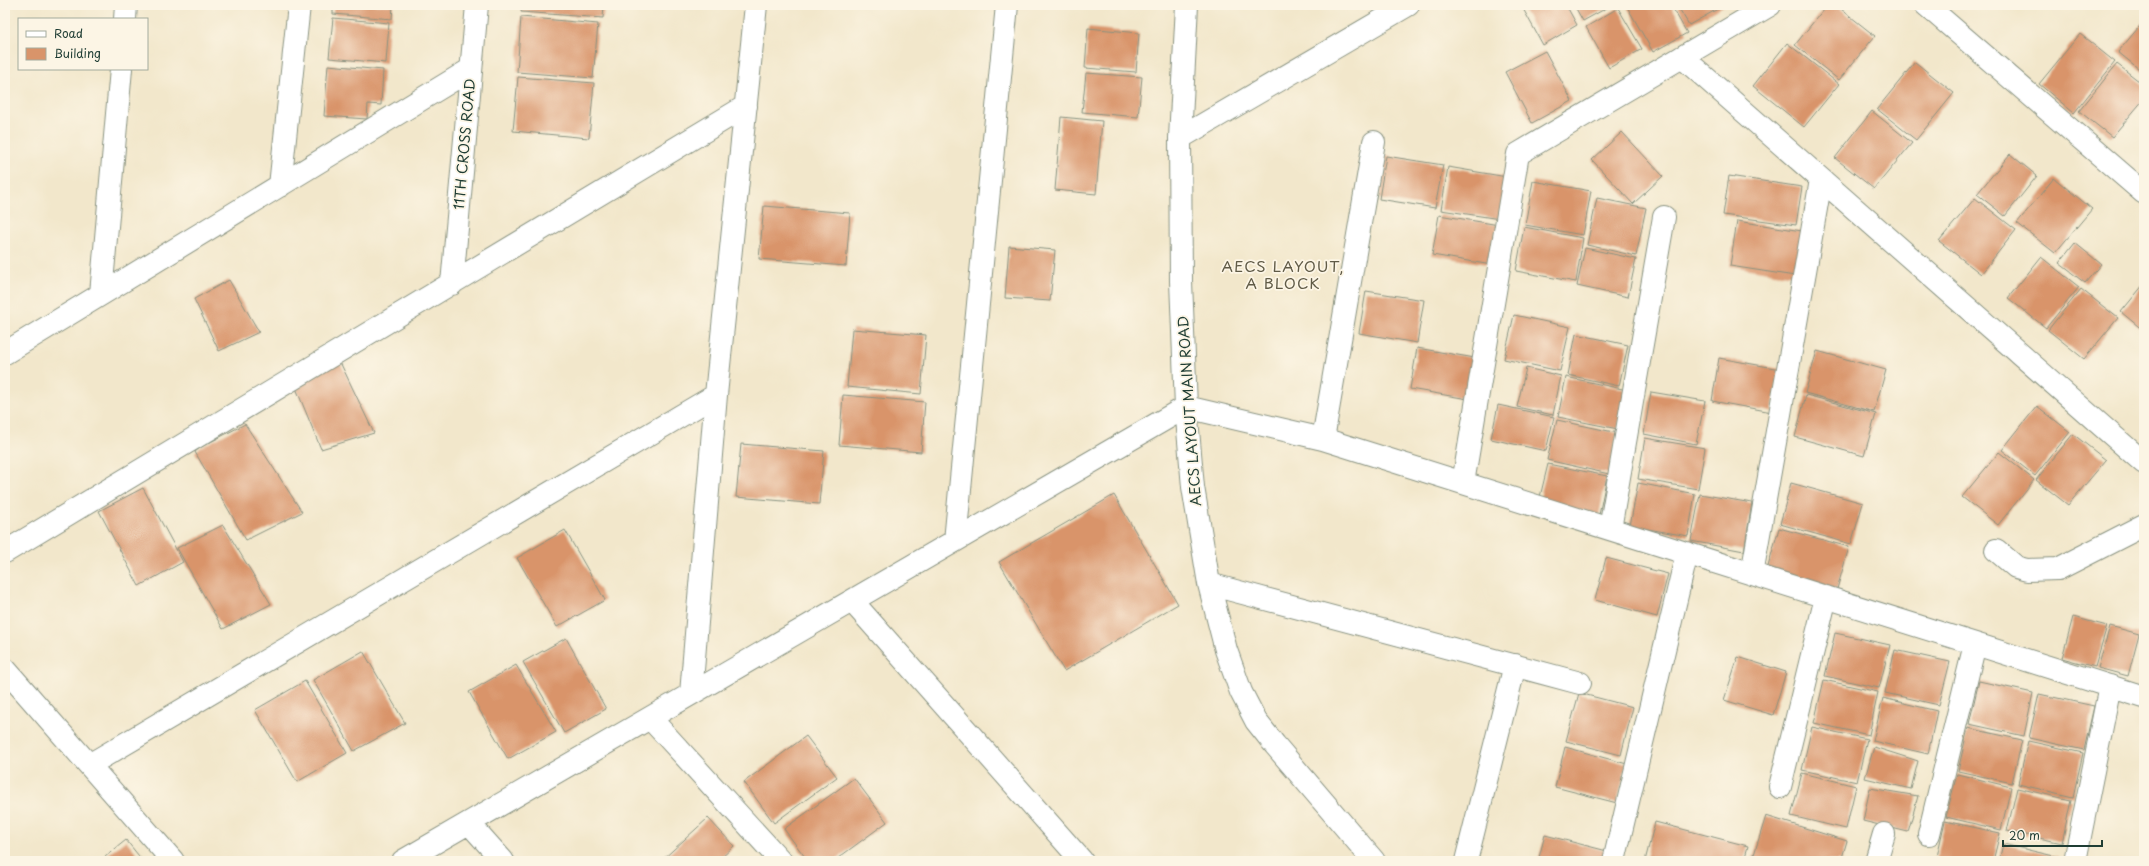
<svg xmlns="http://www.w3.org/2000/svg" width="2149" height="866" viewBox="0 0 2149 866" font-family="'Playpen Sans',sans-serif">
<rect width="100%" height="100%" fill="#fcf5e5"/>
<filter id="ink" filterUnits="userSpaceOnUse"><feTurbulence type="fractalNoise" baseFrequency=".025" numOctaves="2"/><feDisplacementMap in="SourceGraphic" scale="8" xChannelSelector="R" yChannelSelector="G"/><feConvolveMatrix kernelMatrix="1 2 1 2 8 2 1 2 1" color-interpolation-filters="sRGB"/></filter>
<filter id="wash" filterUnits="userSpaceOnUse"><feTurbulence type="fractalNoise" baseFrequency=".012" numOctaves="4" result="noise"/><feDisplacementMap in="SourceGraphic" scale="16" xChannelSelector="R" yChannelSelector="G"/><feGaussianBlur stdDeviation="0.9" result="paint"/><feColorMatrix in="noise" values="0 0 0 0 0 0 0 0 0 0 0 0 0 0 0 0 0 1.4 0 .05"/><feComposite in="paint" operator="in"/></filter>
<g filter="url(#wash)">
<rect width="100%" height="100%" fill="#f2e7cb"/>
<g id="blocks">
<path fill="#d9946a" d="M 333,5 L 393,5 L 392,19 L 333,14 Z
M 522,5 L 604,5 L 603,18 L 521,12 Z
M 1521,5 L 1566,5 L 1577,25 L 1543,45 Z
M 1574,5 L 1612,5 L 1583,21 Z
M 1626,5 L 1671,5 L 1687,33 L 1653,52 Z
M 1677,5 L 1722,5 L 1723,6 L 1689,25 Z
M 1827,5 L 1836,5 L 1875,36 L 1839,80 L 1795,45 Z
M 1618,8 L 1642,49 L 1609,68 L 1586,27 Z
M 521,17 L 598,24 L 593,78 L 517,72 Z
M 333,18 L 389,23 L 386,63 L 329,58 Z
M 2144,21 L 2144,73 L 2118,52 Z
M 1088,28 L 1139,33 L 1136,72 L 1085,68 Z
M 2080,34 L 2115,62 L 2074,113 L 2039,84 Z
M 1787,43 L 1839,84 L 1804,127 L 1753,86 Z
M 1545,51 L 1572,101 L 1532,123 L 1505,72 Z
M 1915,62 L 1954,93 L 1916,140 L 1877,109 Z
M 2117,64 L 2144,85 L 2144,99 L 2112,137 L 2079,111 Z
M 328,65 L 383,70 L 381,105 L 368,104 L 367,119 L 324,116 Z
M 1086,73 L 1142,77 L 1138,117 L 1082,112 Z
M 518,77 L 594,83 L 589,138 L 513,131 Z
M 1872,111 L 1912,143 L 1874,189 L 1835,158 Z
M 1061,117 L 1102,121 L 1096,194 L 1055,190 Z
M 1622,132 L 1663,176 L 1633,204 L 1592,160 Z
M 2010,154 L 2037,176 L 2005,216 L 1977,194 Z
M 1386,156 L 1443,165 L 1435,208 L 1379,199 Z
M 1448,167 L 1507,177 L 1500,219 L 1441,210 Z
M 1729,176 L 1802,187 L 1796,225 L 1723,215 Z
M 2054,178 L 2092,209 L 2055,253 L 2017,223 Z
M 1533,181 L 1591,191 L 1583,235 L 1525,225 Z
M 1597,198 L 1646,208 L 1636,256 L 1587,245 Z
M 1975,198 L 2016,230 L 1981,274 L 1939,241 Z
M 764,206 L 850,213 L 846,266 L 759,259 Z
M 1439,215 L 1499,225 L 1492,265 L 1432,255 Z
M 1737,221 L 1802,231 L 1795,276 L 1730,266 Z
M 1524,227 L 1583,238 L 1576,282 L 1516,271 Z
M 2075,243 L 2101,264 L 2085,283 L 2059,263 Z
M 1009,246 L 1055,250 L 1050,301 L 1005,298 Z
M 1585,248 L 1636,259 L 1628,297 L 1577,286 Z
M 2041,257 L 2079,287 L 2046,328 L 2008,298 Z
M 229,280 L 259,332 L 219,351 L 194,299 Z
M 2144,284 L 2144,331 L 2121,312 Z
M 2081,289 L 2118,318 L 2084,359 L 2048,330 Z
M 1366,291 L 1424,300 L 1417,343 L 1359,333 Z
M 1514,315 L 1570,327 L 1560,371 L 1504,359 Z
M 852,329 L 926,335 L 921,394 L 847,387 Z
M 1576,334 L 1628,345 L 1619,386 L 1568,375 Z
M 1417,348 L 1475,358 L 1468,399 L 1410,389 Z
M 1817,351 L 1886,370 L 1874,412 L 1805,393 Z
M 1719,358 L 1780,369 L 1772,412 L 1712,401 Z
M 339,360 L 374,433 L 321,449 L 296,388 Z
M 1526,368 L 1561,376 L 1553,415 L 1517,407 Z
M 1566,377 L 1627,390 L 1618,429 L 1558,417 Z
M 1651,392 L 1705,401 L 1696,444 L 1644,434 Z
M 843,395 L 925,402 L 921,452 L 839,445 Z
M 1806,395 L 1876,414 L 1864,456 L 1795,437 Z
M 1498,405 L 1554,417 L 1546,451 L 1491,439 Z
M 2037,406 L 2070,432 L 2035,476 L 2002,450 Z
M 1557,420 L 1618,433 L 1609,474 L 1547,460 Z
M 245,424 L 302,512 L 246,540 L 195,452 L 201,447 Z
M 2073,434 L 2106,460 L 2068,505 L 2036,480 Z
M 1645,438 L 1705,448 L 1698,489 L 1638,479 Z
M 741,444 L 824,451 L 819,504 L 736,497 Z
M 1999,452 L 2034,480 L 1998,525 L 1962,497 Z
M 1548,464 L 1607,476 L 1599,515 L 1539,501 Z
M 1638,483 L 1695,494 L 1688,536 L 1630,526 Z
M 1791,483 L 1863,503 L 1851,544 L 1780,524 Z
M 143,488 L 183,562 L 139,586 L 99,511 Z
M 1700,494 L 1752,503 L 1744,551 L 1691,541 Z
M 1114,495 L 1178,604 L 1064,671 L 999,562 Z
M 223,525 L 271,604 L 223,629 L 177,548 Z
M 1779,528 L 1849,547 L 1837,589 L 1767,570 Z
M 565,530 L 605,600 L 557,627 L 517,558 Z
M 1606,558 L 1668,574 L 1657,617 L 1595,600 Z
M 2073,617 L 2107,626 L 2095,667 L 2062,658 Z
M 2110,626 L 2139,634 L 2128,676 L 2098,668 Z
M 1835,633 L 1890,645 L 1879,688 L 1825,676 Z
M 566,638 L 606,709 L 564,733 L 523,662 Z
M 1895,650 L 1950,662 L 1939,705 L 1885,693 Z
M 363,651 L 405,723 L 354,751 L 313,680 Z
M 1738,657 L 1786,672 L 1773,715 L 1724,700 Z
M 516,665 L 556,732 L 508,759 L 469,692 Z
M 1824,680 L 1878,692 L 1869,735 L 1814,723 Z
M 305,681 L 347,753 L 297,782 L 255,710 Z
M 1979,681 L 2033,693 L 2024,736 L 1969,724 Z
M 1579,693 L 1633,707 L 1621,755 L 1566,741 Z
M 2039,694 L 2094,706 L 2084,750 L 2029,738 Z
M 1883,698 L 1937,711 L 1928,754 L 1873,741 Z
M 1812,727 L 1867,739 L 1857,782 L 1802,770 Z
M 1968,728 L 2022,740 L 2012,783 L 1958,771 Z
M 806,736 L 837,777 L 774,823 L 744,782 Z
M 2028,741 L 2083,753 L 2073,797 L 2018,784 Z
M 1565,747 L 1627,764 L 1617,803 L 1555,787 Z
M 1874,747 L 1918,761 L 1911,789 L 1865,778 Z
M 1802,773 L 1856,786 L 1846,829 L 1791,816 Z
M 1957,774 L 2011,787 L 2001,830 L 1946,817 Z
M 854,778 L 887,822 L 834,861 L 808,861 L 784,829 Z
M 1870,788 L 1918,796 L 1908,832 L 1863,821 Z
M 2017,788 L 2071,800 L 2062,843 L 2007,831 Z
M 1766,816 L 1847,841 L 1841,861 L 1752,861 Z
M 708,818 L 734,846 L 718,861 L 661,861 Z
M 1945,821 L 2000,833 L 1993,861 L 1936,861 Z
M 1655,822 L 1748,846 L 1744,861 L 1645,861 Z
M 1545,835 L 1611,852 L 1609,861 L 1538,861 Z
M 126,840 L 143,861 L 100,861 Z
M 2003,844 L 2058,857 L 2057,861 L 1999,861 Z"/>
</g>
</g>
<g filter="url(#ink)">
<use href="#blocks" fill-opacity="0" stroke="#889280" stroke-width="1"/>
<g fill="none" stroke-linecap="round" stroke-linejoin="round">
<defs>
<path id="minor" d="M 1187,5 L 1180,138 L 1181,281 L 1186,407 L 1193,487 L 1209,584 L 1226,650 L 1241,692 L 1256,721 L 1275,745 L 1374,861
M 1926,5 L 2144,193
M 125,19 L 126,5
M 1682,57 L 2144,463
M 1180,138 L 1408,5
M 280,186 L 299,5
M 452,284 L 477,5
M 101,294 L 121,69
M 5,353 L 471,69
M 1323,439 L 1374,142
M 1463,483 L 1518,154 L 1770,5
M 1610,529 L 1664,217
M 955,541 L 1007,5
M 1996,550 L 2016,567 L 2027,570 L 2058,569 L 2144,525
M 5,552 L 746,106
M 1752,574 L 1821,180
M 1209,584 L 1580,683
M 852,601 L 1082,861
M 5,669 L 173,861
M 691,694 L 716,395 L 756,5
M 650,718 L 781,861
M 89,765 L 716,395
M 1780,787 L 1826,597
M 469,823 L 503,861
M 1929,834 L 1975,644
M 403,861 L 1186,407 L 1323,439 L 2144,697
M 1466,861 L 1515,665
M 1614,861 L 1687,553
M 1876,861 L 1884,834
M 2075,861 L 2110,686"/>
</defs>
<use href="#minor" stroke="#889280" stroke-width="24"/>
<use href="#minor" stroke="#fff" stroke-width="22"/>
</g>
</g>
<g text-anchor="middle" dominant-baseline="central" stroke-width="3.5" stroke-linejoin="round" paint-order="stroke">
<g font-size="14" fill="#1f3d34" stroke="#fcf5e5">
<text transform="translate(464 144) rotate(-85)">11TH CROSS ROAD</text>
<text transform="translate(1189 411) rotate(-94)">AECS LAYOUT MAIN ROAD</text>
</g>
<g font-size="15" letter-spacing="1" fill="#605b47" stroke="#fcf5e5">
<text x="1283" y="265">AECS LAYOUT,<tspan x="1283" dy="17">A BLOCK</tspan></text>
</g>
</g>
<rect width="2149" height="866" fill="none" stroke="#fcf5e5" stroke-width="20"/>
<rect x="18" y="18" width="130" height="52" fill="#fcf5e5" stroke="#a4ab9e"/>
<rect x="26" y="31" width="20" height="6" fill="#ffffff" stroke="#a4ab9e"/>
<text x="54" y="38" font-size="12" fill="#1f3d34">Road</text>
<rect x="26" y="48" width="20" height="12" fill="#d9946a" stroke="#a4ab9e"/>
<text x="54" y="58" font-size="12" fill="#1f3d34">Building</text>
<path d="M2003 840v6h99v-6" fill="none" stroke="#1f3d34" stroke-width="2"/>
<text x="2009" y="840" font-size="12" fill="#1f3d34" stroke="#fcf5e5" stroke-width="3" paint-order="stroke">20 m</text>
</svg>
